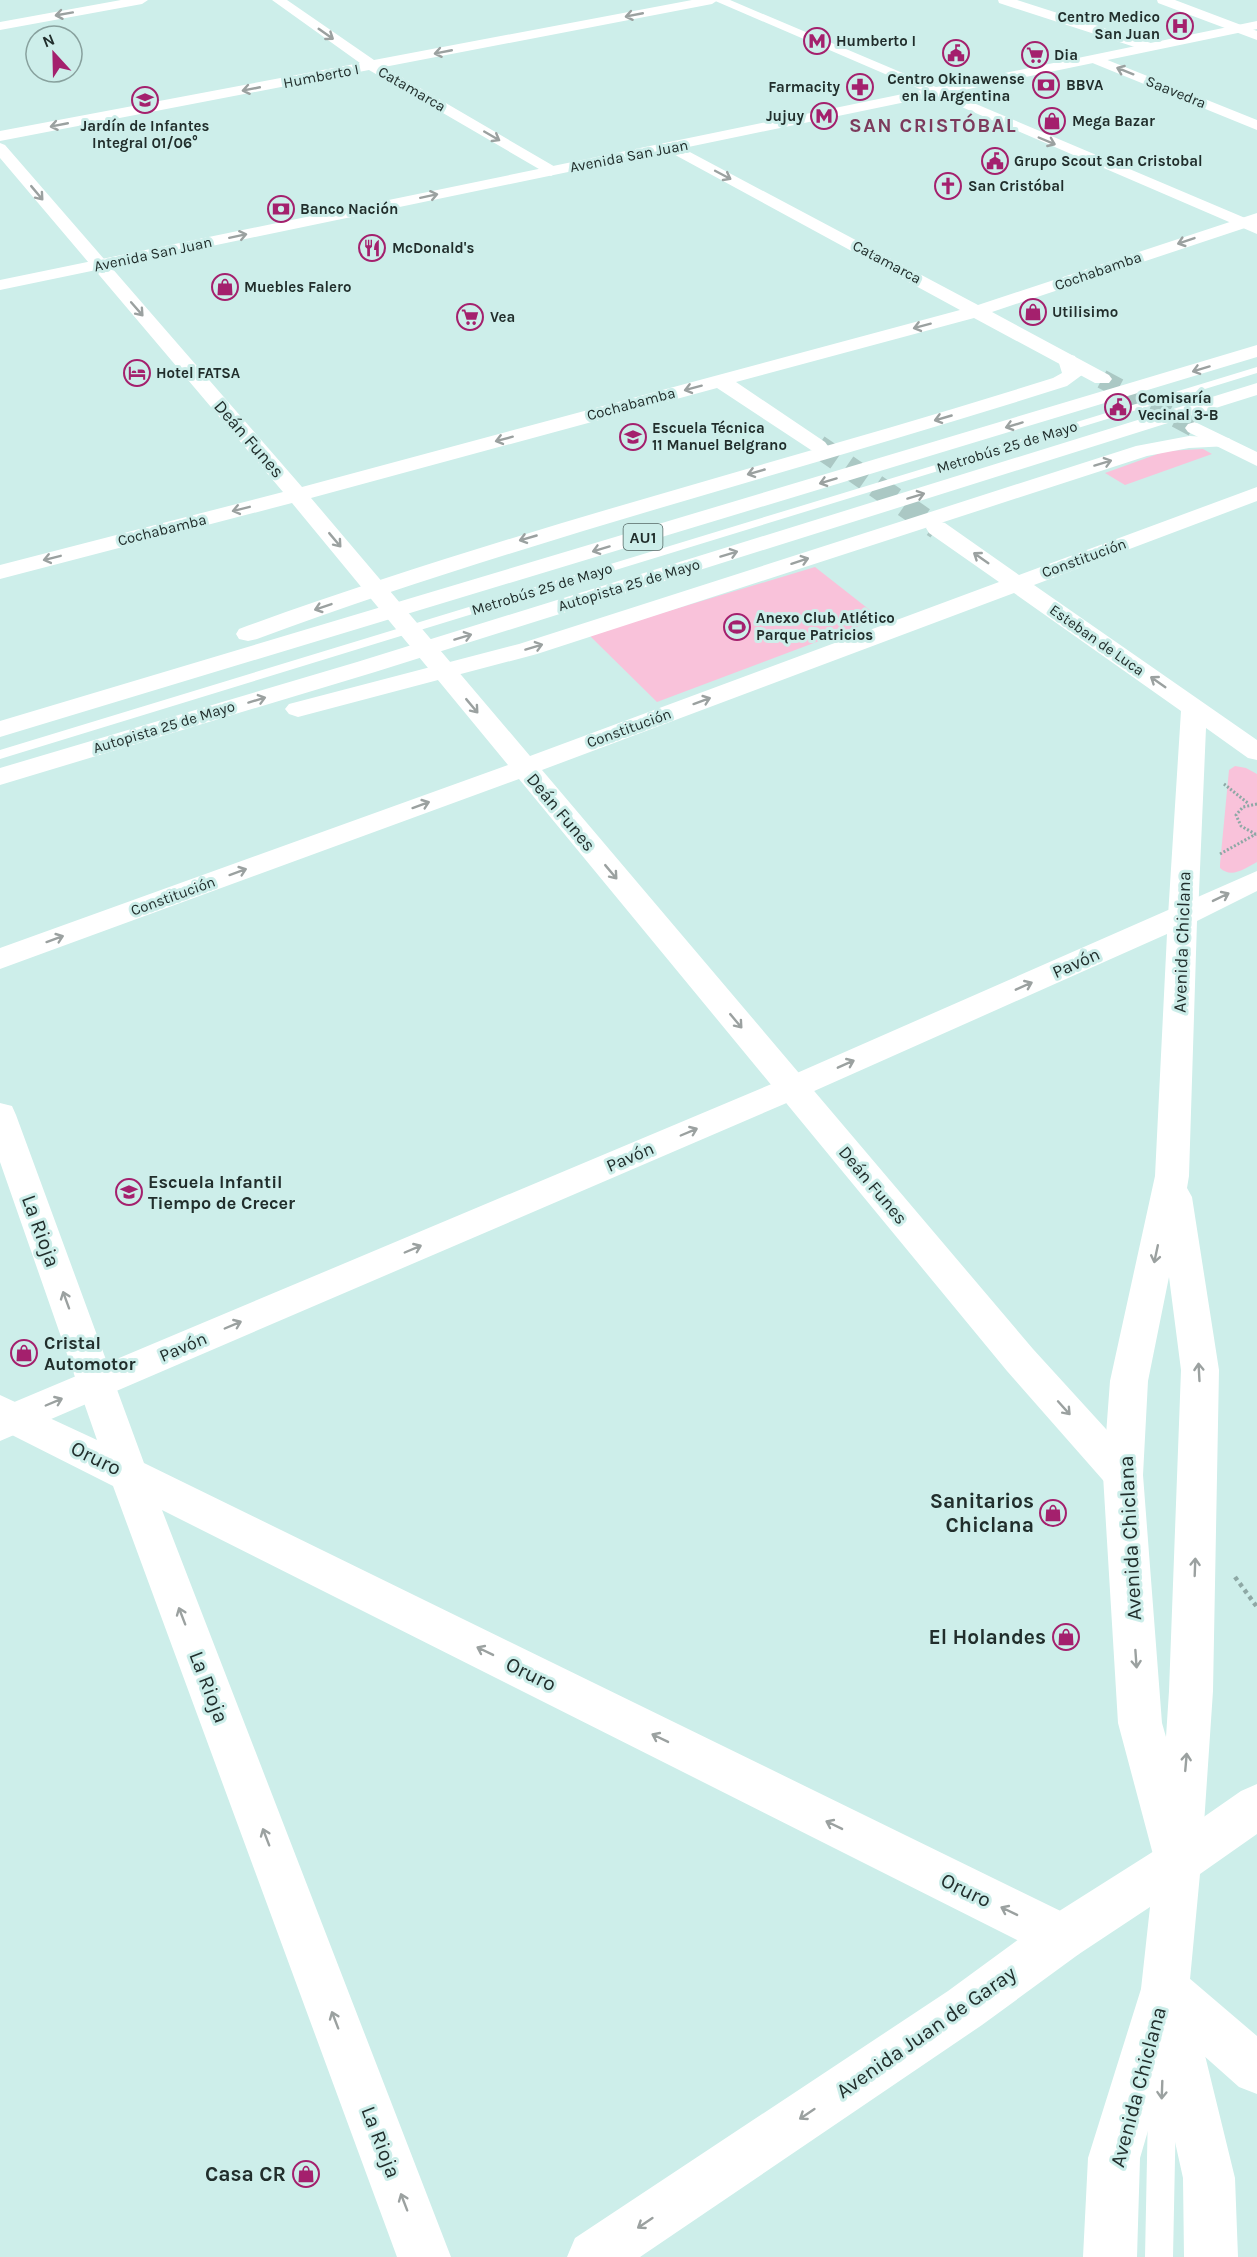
<svg xmlns="http://www.w3.org/2000/svg" width="1257" height="2257" viewBox="0 0 1257 2257" font-family="Karla,sans-serif">
<rect width="100%" height="100%" fill="#cdeeea"/>
<path fill="#f9c2da" d="M 1203,449 L 1212,454 L 1125,485 L 1105,473 L 1166,451 Z
M 815,567 L 880,618 L 657,702 L 589,635 Z
M 1235,766 L 1246,768 L 1257,774 L 1257,862 C 1245,868 1232,879 1220,868 L 1220,864 L 1229,770 Z"/>
<g fill="none" stroke-linecap="round" stroke-linejoin="round">
<path stroke="#abc8c4" stroke-width="19" stroke-dasharray="19 9" stroke-linecap="butt" d="M 1102,379 L 1195,428"/>
<path stroke="#abc8c4" stroke-width="23" stroke-dasharray="23 12" stroke-linecap="butt" d="M 818,446 L 937,528"/>
<path stroke="#8ea8a5" stroke-width="3" stroke-dasharray="2 2" stroke-linecap="butt" d="M 1224,784 L 1249,804
M 1257,804 L 1243,807 L 1236,815 L 1241,826 L 1257,835
M 1220,854 L 1256,834"/>
<path stroke="#8ea8a5" stroke-width="4.5" stroke-dasharray="4 4" stroke-linecap="butt" d="M 1235,1577 L 1257,1607"/>
<path fill="#fff" fill-rule="evenodd" d="M 1257,367 L 1257,373 L 0,759 L 0,750 Z
M 1163,2046 L 1173,2050 L 1177,2060 L 1173,2257 L 1145,2257 L 1149,2060 L 1153,2050 Z"/>
<path fill="#fff" fill-rule="evenodd" d="M 121,0 L 148,0 L 142,4 L 0,30 L 0,22 Z
M 272,0 L 287,0 L 374,60 L 692,0 L 718,0 L 712,4 L 384,67 L 557,168 L 559,171 L 551,176 L 369,70 L 0,141 L 0,131 L 360,63 Z
M 998,0 L 1017,0 L 1154,44 L 1156,47 L 1149,51 L 1144,50 L 999,3 Z
M 1157,0 L 1175,0 L 1257,31 L 1257,40 L 1158,3 Z
M 1095,55 L 1257,120 L 1257,130 L 1090,62 L 1088,59 Z
M 671,142 L 978,305 L 1257,213 L 1257,224 L 992,312 L 1109,375 L 1112,379 L 1109,383 L 1095,383 L 974,318 L 736,382 L 825,442 L 828,446 L 825,450 L 818,452 L 811,450 L 717,388 L 311,498 L 530,756 L 999,582 L 929,533 L 926,528 L 929,523 L 937,521 L 945,523 L 1019,575 L 1257,487 L 1257,501 L 1034,585 L 1257,740 L 1257,760 L 1248,758 L 1206,728 L 1198,916 L 1193,923 L 1183,926 L 1173,923 L 1168,916 L 1181,711 L 1014,593 L 542,770 L 1033,1349 L 1137,1463 L 1143,1475 L 1137,1487 L 1123,1492 L 1109,1487 L 1007,1371 L 519,779 L 0,969 L 0,948 L 508,765 L 292,503 L 0,579 L 0,565 L 283,492 L 0,158 L 0,143 L 5,145 L 302,487 L 960,310 L 666,150 L 663,147 L 666,144 Z
M 1195,422 L 1257,452 L 1257,466 L 1188,432 L 1185,428 L 1188,424 Z
M 0,1103 L 12,1106 L 16,1115 L 144,1463 L 1079,1920 L 1086,1937 L 1079,1954 L 1062,1961 L 1045,1954 L 162,1510 L 451,2257 L 397,2257 L 113,1486 L 0,1429 L 0,1395 L 97,1440 L 0,1162 Z
M 1165,1965 L 1182,1972 L 1257,2036 L 1257,2094 L 1239,2087 L 1148,2006 L 1141,1989 L 1148,1972 Z"/>
<path fill="#fff" fill-rule="evenodd" d="M 1257,871 L 1257,891 L 1197,921 L 1189,1176 L 1187,1188 L 1192,1197 L 1219,1370 L 1213,1691 L 1203,1839 L 1198,1851 L 1201,1862 L 1194,1878 L 1178,1885 L 1162,1878 L 1155,1862 L 1118,1723 L 1103,1475 L 1110,1381 L 1155,1176 L 1167,934 L 803,1096 L 0,1441 L 0,1408 L 781,1080 ZM 1169,1277 L 1181,1370 L 1169,1691 L 1166,1737 L 1162,1723 L 1143,1475 L 1148,1381 Z"/>
<path fill="#fff" fill-rule="evenodd" d="M 713,0 L 730,0 L 1257,223 L 1257,234 Z
M 1257,1784 L 1257,1834 L 1200,1874 L 1189,1990 L 1235,2178 L 1238,2257 L 1184,2257 L 1183,2178 L 1162,2083 L 1140,2158 L 1137,2257 L 1083,2257 L 1088,2158 L 1141,1989 L 1150,1907 L 1079,1954 L 982,2025 L 640,2257 L 567,2257 L 575,2238 L 948,1991 L 1045,1920 L 1162,1846 L 1241,1791 Z"/>
<path fill="#fff" fill-rule="evenodd" d="M 1257,21 L 1257,29 L 0,290 L 0,280 Z"/>
<path fill="#fff" fill-rule="evenodd" d="M 1257,345 L 1257,357 L 0,737 L 0,721 Z
M 1068,354 L 1075,356 L 1082,375 L 1067,386 C 797,472 522,541 257,639 L 248,641 L 239,639 L 236,634 L 239,629 C 506,531 782,463 1053,378 L 1062,373 L 1058,360 L 1061,356 Z
M 1257,383 L 1257,395 L 375,672 L 0,785 L 0,768 L 357,662 Z
M 1189,436 L 1229,438 L 1232,442 L 1229,446 L 1189,448 L 1147,456 L 537,654 L 298,717 L 289,714 L 285,709 L 289,704 L 519,644 L 1136,446 Z"/>
</g>
<defs><path id="oneway-shaft" d="M-6 0H5M1.5-3L5.5 0L1.5 3" fill="none" stroke-width="1.6" stroke-linecap="round" stroke-linejoin="round" transform="scale(1.5)"/></defs>
<g stroke="#9ba1a0">
<use href="#oneway-shaft" transform="translate(64 14) rotate(170)"/>
<use href="#oneway-shaft" transform="translate(634 15) rotate(169)"/>
<use href="#oneway-shaft" transform="translate(326 34) rotate(35)"/>
<use href="#oneway-shaft" transform="translate(443 52) rotate(169)"/>
<use href="#oneway-shaft" transform="translate(1125 71) rotate(-158)"/>
<use href="#oneway-shaft" transform="translate(251 89) rotate(169)"/>
<use href="#oneway-shaft" transform="translate(59 125) rotate(169)"/>
<use href="#oneway-shaft" transform="translate(492 136) rotate(30)"/>
<use href="#oneway-shaft" transform="translate(1047 141) rotate(23)"/>
<use href="#oneway-shaft" transform="translate(723 175) rotate(28)"/>
<use href="#oneway-shaft" transform="translate(37 193) rotate(50)"/>
<use href="#oneway-shaft" transform="translate(429 196) rotate(-12)"/>
<use href="#oneway-shaft" transform="translate(238 236) rotate(-12)"/>
<use href="#oneway-shaft" transform="translate(1186 241) rotate(161)"/>
<use href="#oneway-shaft" transform="translate(137 309) rotate(49)"/>
<use href="#oneway-shaft" transform="translate(922 326) rotate(165)"/>
<use href="#oneway-shaft" transform="translate(1201 369) rotate(163)"/>
<use href="#oneway-shaft" transform="translate(693 388) rotate(165)"/>
<use href="#oneway-shaft" transform="translate(943 418) rotate(164)"/>
<use href="#oneway-shaft" transform="translate(1014 425) rotate(163)"/>
<use href="#oneway-shaft" transform="translate(504 439) rotate(165)"/>
<use href="#oneway-shaft" transform="translate(1103 463) rotate(-17)"/>
<use href="#oneway-shaft" transform="translate(756 472) rotate(164)"/>
<use href="#oneway-shaft" transform="translate(828 481) rotate(163)"/>
<use href="#oneway-shaft" transform="translate(916 496) rotate(-17)"/>
<use href="#oneway-shaft" transform="translate(241 509) rotate(166)"/>
<use href="#oneway-shaft" transform="translate(528 538) rotate(164)"/>
<use href="#oneway-shaft" transform="translate(335 540) rotate(50)"/>
<use href="#oneway-shaft" transform="translate(601 549) rotate(163)"/>
<use href="#oneway-shaft" transform="translate(729 554) rotate(-17)"/>
<use href="#oneway-shaft" transform="translate(52 558) rotate(166)"/>
<use href="#oneway-shaft" transform="translate(981 558) rotate(-145)"/>
<use href="#oneway-shaft" transform="translate(800 561) rotate(-18)"/>
<use href="#oneway-shaft" transform="translate(323 607) rotate(161)"/>
<use href="#oneway-shaft" transform="translate(463 637) rotate(-17)"/>
<use href="#oneway-shaft" transform="translate(534 647) rotate(-17)"/>
<use href="#oneway-shaft" transform="translate(1158 682) rotate(-145)"/>
<use href="#oneway-shaft" transform="translate(257 700) rotate(-17)"/>
<use href="#oneway-shaft" transform="translate(702 701) rotate(-20)"/>
<use href="#oneway-shaft" transform="translate(472 706) rotate(50)"/>
<use href="#oneway-shaft" transform="translate(421 805) rotate(-20)"/>
<use href="#oneway-shaft" transform="translate(238 872) rotate(-20)"/>
<use href="#oneway-shaft" transform="translate(611 872) rotate(50)"/>
<use href="#oneway-shaft" transform="translate(1221 897) rotate(-26)"/>
<use href="#oneway-shaft" transform="translate(55 939) rotate(-20)"/>
<use href="#oneway-shaft" transform="translate(1024 986) rotate(-24)"/>
<use href="#oneway-shaft" transform="translate(736 1021) rotate(50)"/>
<use href="#oneway-shaft" transform="translate(846 1064) rotate(-24)"/>
<use href="#oneway-shaft" transform="translate(689 1132) rotate(-23)"/>
<use href="#oneway-shaft" transform="translate(413 1249) rotate(-23)"/>
<use href="#oneway-shaft" transform="translate(1156 1254) rotate(102)"/>
<use href="#oneway-shaft" transform="translate(66 1300) rotate(-110)"/>
<use href="#oneway-shaft" transform="translate(233 1325) rotate(-23)"/>
<use href="#oneway-shaft" transform="translate(1199 1372) rotate(-93)"/>
<use href="#oneway-shaft" transform="translate(54 1402) rotate(-23)"/>
<use href="#oneway-shaft" transform="translate(1064 1408) rotate(48)"/>
<use href="#oneway-shaft" transform="translate(1195 1567) rotate(-88)"/>
<use href="#oneway-shaft" transform="translate(182 1616) rotate(-111)"/>
<use href="#oneway-shaft" transform="translate(485 1651) rotate(-154)"/>
<use href="#oneway-shaft" transform="translate(1136 1659) rotate(86)"/>
<use href="#oneway-shaft" transform="translate(660 1738) rotate(-154)"/>
<use href="#oneway-shaft" transform="translate(1186 1762) rotate(-85)"/>
<use href="#oneway-shaft" transform="translate(834 1825) rotate(-154)"/>
<use href="#oneway-shaft" transform="translate(266 1837) rotate(-111)"/>
<use href="#oneway-shaft" transform="translate(1009 1911) rotate(-154)"/>
<use href="#oneway-shaft" transform="translate(335 2020) rotate(-111)"/>
<use href="#oneway-shaft" transform="translate(1162 2090) rotate(92)"/>
<use href="#oneway-shaft" transform="translate(807 2114) rotate(146)"/>
<use href="#oneway-shaft" transform="translate(404 2202) rotate(-111)"/>
<use href="#oneway-shaft" transform="translate(645 2223) rotate(146)"/>
</g>
<defs>
<symbol id="hospital-ring" viewBox="-11 -11 22 22"><circle r="9.5" fill="#cdeeea" stroke="#a4206d" stroke-width="1.5"/><path d="M-5-5h3v3.5h4V-5h3V5h-3V1.5h-4V5h-3Z" fill="#a4206d"/></symbol>
<symbol id="metro-ring" viewBox="-11 -11 22 22"><circle r="9.5" fill="#cdeeea" stroke="#a4206d" stroke-width="1.5"/><path d="M-5.5 5V-5H-3L0 0L3-5H5.5V5H3V-.5L0 4L-3-.5V5Z" fill="#a4206d"/></symbol>
<symbol id="civic-ring" viewBox="-11 -11 22 22"><circle r="9.5" fill="#cdeeea" stroke="#a4206d" stroke-width="1.5"/><path d="M-.6-6.5H3V-4.5H.6V-3L4-1V1h2V6H-6V1h2V-1L-.6-3ZM-1.2 2.5V6h2.4V2.5Z" fill="#a4206d"/></symbol>
<symbol id="supermarket-ring" viewBox="-11 -11 22 22"><circle r="9.5" fill="#cdeeea" stroke="#a4206d" stroke-width="1.5"/><path d="M-6-5.5h2.5l.6 2H6L4.5 2H-2.5L-4.4-4H-6ZM-1.5 3.2a1.3 1.3 0 1 0 .1 0ZM3 3.2a1.3 1.3 0 1 0 .1 0Z" fill="#a4206d"/></symbol>
<symbol id="bank-ring" viewBox="-11 -11 22 22"><circle r="9.5" fill="#cdeeea" stroke="#a4206d" stroke-width="1.5"/><path d="M-6-4H6V4H-6ZM0-2.3a2.3 2.3 0 1 0 0 4.6a2.3 2.3 0 1 0 0-4.6Z" fill="#a4206d"/></symbol>
<symbol id="pharmacy-ring" viewBox="-11 -11 22 22"><circle r="9.5" fill="#cdeeea" stroke="#a4206d" stroke-width="1.5"/><path d="M-2-6h4v4h4v4h-4v4h-4v-4h-4v-4h4Z" fill="#a4206d"/></symbol>
<symbol id="school-ring" viewBox="-11 -11 22 22"><circle r="9.5" fill="#cdeeea" stroke="#a4206d" stroke-width="1.5"/><path d="M0-5L7-2L0 1L-7-2ZM-4 1L0 2.5L4 1V4Q0 6-4 4Z" fill="#a4206d"/></symbol>
<symbol id="shop-ring" viewBox="-11 -11 22 22"><circle r="9.5" fill="#cdeeea" stroke="#a4206d" stroke-width="1.5"/><path d="M-5-2.5h2.3a2.7 3.5 0 0 1 5.4 0H5L5.5 6h-11ZM-1.5-2.5h3a1.5 2.3 0 0 0-3 0Z" fill="#a4206d"/></symbol>
<symbol id="church-ring" viewBox="-11 -11 22 22"><circle r="9.5" fill="#cdeeea" stroke="#a4206d" stroke-width="1.5"/><path d="M-1.2-6h2.4v3.5h3.3v2.4h-3.3V6h-2.4V-.1h-3.3v-2.4h3.3Z" fill="#a4206d"/></symbol>
<symbol id="restaurant-ring" viewBox="-11 -11 22 22"><circle r="9.5" fill="#cdeeea" stroke="#a4206d" stroke-width="1.5"/><path d="M-5-6h1v4h1v-4h1v4h1v-4h1v5L-1.5 .5V6h-2V.5L-5-1ZM5-6V6H3V1.5H1.5Q1.5-4 5-6Z" fill="#a4206d"/></symbol>
<symbol id="hotel-ring" viewBox="-11 -11 22 22"><circle r="9.5" fill="#cdeeea" stroke="#a4206d" stroke-width="1.5"/><path d="M-6-4.5h1.5V1H6V5H4.5V3h-9V5H-6ZM-4 0a1.8 1.8 0 1 1 3.6 0ZM.5 0V-2.5h3Q6-2.5 6 0Z" fill="#a4206d"/></symbol>
<symbol id="stadium-ring" viewBox="-11 -11 22 22"><circle r="9.5" fill="#cdeeea" stroke="#a4206d" stroke-width="1.5"/><path d="M0-5a6.5 5 0 1 0 0 10a6.5 5 0 1 0 0-10ZM-3.5-1.8h7v3.6h-7Z" fill="#a4206d"/></symbol>
</defs>
<g fill-rule="evenodd">
<use href="#hospital-ring" x="1165" y="11" width="30" height="30"/>
<use href="#metro-ring" x="802" y="26" width="30" height="30"/>
<use href="#civic-ring" x="941" y="38" width="30" height="30"/>
<use href="#supermarket-ring" x="1020" y="40" width="30" height="30"/>
<use href="#bank-ring" x="1031" y="70" width="30" height="30"/>
<use href="#pharmacy-ring" x="845" y="72" width="30" height="30"/>
<use href="#school-ring" x="130" y="85" width="30" height="30"/>
<use href="#metro-ring" x="809" y="101" width="30" height="30"/>
<use href="#shop-ring" x="1037" y="106" width="30" height="30"/>
<use href="#civic-ring" x="980" y="146" width="30" height="30"/>
<use href="#church-ring" x="933" y="171" width="30" height="30"/>
<use href="#bank-ring" x="266" y="194" width="30" height="30"/>
<use href="#restaurant-ring" x="357" y="233" width="30" height="30"/>
<use href="#shop-ring" x="210" y="272" width="30" height="30"/>
<use href="#shop-ring" x="1018" y="297" width="30" height="30"/>
<use href="#supermarket-ring" x="455" y="302" width="30" height="30"/>
<use href="#hotel-ring" x="122" y="358" width="30" height="30"/>
<use href="#civic-ring" x="1103" y="392" width="30" height="30"/>
<use href="#school-ring" x="618" y="422" width="30" height="30"/>
<use href="#stadium-ring" x="722" y="612" width="30" height="30"/>
<use href="#school-ring" x="114" y="1177" width="30" height="30"/>
<use href="#shop-ring" x="9" y="1338" width="30" height="30"/>
<use href="#shop-ring" x="1038" y="1498" width="30" height="30"/>
<use href="#shop-ring" x="1051" y="1622" width="30" height="30"/>
<use href="#shop-ring" x="291" y="2159" width="30" height="30"/>
</g>
<g text-anchor="middle" dominant-baseline="central" stroke-width="6" stroke-linejoin="round" paint-order="stroke">
<g font-size="15" font-weight="bold" fill="#212e2c" stroke="#cdeeea" text-anchor="start">
<text x="1160" y="17" text-anchor="end">Centro Medico<tspan x="1160" dy="17">San Juan</tspan></text>
<text x="836" y="41">Humberto I</text>
<text x="1054" y="55">Dia</text>
<text x="956" y="79" text-anchor="middle">Centro Okinawense<tspan x="956" dy="17">en la Argentina</tspan></text>
<text x="1066" y="85">BBVA</text>
<text x="840" y="87" text-anchor="end">Farmacity</text>
<text x="804" y="116" text-anchor="end">Jujuy</text>
<text x="1072" y="121">Mega Bazar</text>
<text x="145" y="126" text-anchor="middle">Jardín de Infantes<tspan x="145" dy="17">Integral 01/06°</tspan></text>
<text x="1014" y="161">Grupo Scout San Cristobal</text>
<text x="968" y="186">San Cristóbal</text>
<text x="300" y="209">Banco Nación</text>
<text x="392" y="248">McDonald's</text>
<text x="244" y="287">Muebles Falero</text>
<text x="1052" y="312">Utilisimo</text>
<text x="490" y="317">Vea</text>
<text x="156" y="373">Hotel FATSA</text>
<text x="1138" y="398">Comisaría<tspan x="1138" dy="17">Vecinal 3-B</tspan></text>
<text x="652" y="428">Escuela Técnica<tspan x="652" dy="17">11 Manuel Belgrano</tspan></text>
<text x="756" y="618">Anexo Club Atlético<tspan x="756" dy="17">Parque Patricios</tspan></text>
</g>
<g font-size="15" fill="#212e2c" stroke="#cdeeea">
<text transform="translate(321 76) rotate(-11)">Humberto I</text>
<text transform="translate(412 89) rotate(30)">Catamarca</text>
<text transform="translate(1176 92) rotate(22)">Saavedra</text>
<text transform="translate(629 156) rotate(-11)">Avenida San Juan</text>
<text transform="translate(153 254) rotate(-12)">Avenida San Juan</text>
<text transform="translate(887 262) rotate(28)">Catamarca</text>
<text transform="translate(1098 271) rotate(-19)">Cochabamba</text>
<text transform="translate(631 404) rotate(-15)">Cochabamba</text>
<text transform="translate(1007 447) rotate(-17)">Metrobús 25 de Mayo</text>
<text transform="translate(162 530) rotate(-14)">Cochabamba</text>
<text transform="translate(1084 558) rotate(-20)">Constitución</text>
<text transform="translate(629 585) rotate(-17)">Autopista 25 de Mayo</text>
<text transform="translate(542 589) rotate(-17)">Metrobús 25 de Mayo</text>
<text transform="translate(1097 640) rotate(35)">Esteban de Luca</text>
<text transform="translate(164 727) rotate(-17)">Autopista 25 de Mayo</text>
<text transform="translate(629 728) rotate(-20)">Constitución</text>
<text transform="translate(173 896) rotate(-20)">Constitución</text>
</g>
<rect fill="#cdeeea" stroke="#556865" stroke-width="1.5" x="623.5" y="524" width="39" height="26" rx="4.5"/>
<g font-size="16" font-weight="bold" fill="#212e2c">
<text x="643" y="537">AU1</text>
</g>
<g font-size="18" fill="#212e2c" stroke="#cdeeea">
<text transform="translate(249 439) rotate(49)">Deán Funes</text>
<text transform="translate(561 812) rotate(50)">Deán Funes</text>
<text transform="translate(1182 942) rotate(-88)">Avenida Chiclana</text>
<text transform="translate(1076 963) rotate(-24)">Pavón</text>
<text transform="translate(630 1157) rotate(-23)">Pavón</text>
<text transform="translate(873 1185) rotate(50)">Deán Funes</text>
<text transform="translate(183 1347) rotate(-23)">Pavón</text>
</g>
<g font-size="18" font-weight="bold" fill="#212e2c" stroke="#cdeeea" text-anchor="start">
<text x="148" y="1182">Escuela Infantil<tspan x="148" dy="21">Tiempo de Crecer</tspan></text>
<text x="44" y="1343">Cristal<tspan x="44" dy="21">Automotor</tspan></text>
</g>
<g font-size="20" font-weight="bold" letter-spacing="1.5" fill="#7c3a5c" stroke="#cdeeea">
<text x="933" y="125">SAN CRISTÓBAL</text>
</g>
<g font-size="21" fill="#212e2c" stroke="#cdeeea">
<text transform="translate(41 1231) rotate(70)">La Rioja</text>
<text transform="translate(96 1458) rotate(26)">Oruro</text>
<text transform="translate(1130 1538) rotate(-93)">Avenida Chiclana</text>
<text transform="translate(531 1674) rotate(26)">Oruro</text>
<text transform="translate(209 1687) rotate(69)">La Rioja</text>
<text transform="translate(966 1890) rotate(26)">Oruro</text>
<text transform="translate(926 2032) rotate(-35)">Avenida Juan de Garay</text>
<text transform="translate(1138 2087) rotate(-75)">Avenida Chiclana</text>
<text transform="translate(381 2142) rotate(69)">La Rioja</text>
</g>
<g font-size="21" font-weight="bold" fill="#212e2c" stroke="#cdeeea" text-anchor="end">
<text x="1034" y="1501">Sanitarios<tspan x="1034" dy="24">Chiclana</tspan></text>
<text x="1046" y="1637">El Holandes</text>
<text x="286" y="2174">Casa CR</text>
</g>
</g>
<g transform="translate(54 54) rotate(338)"><circle r="28" fill="#cdeeea" stroke="#88a19e" stroke-width="1.5"/>
<path d="M0-4.5L10 22L0 15L-10 22Z" fill="#a4206d"/>
<text y="-9" font-size="16" font-weight="bold" text-anchor="middle" fill="#212e2c">N</text>
</g>
</svg>
